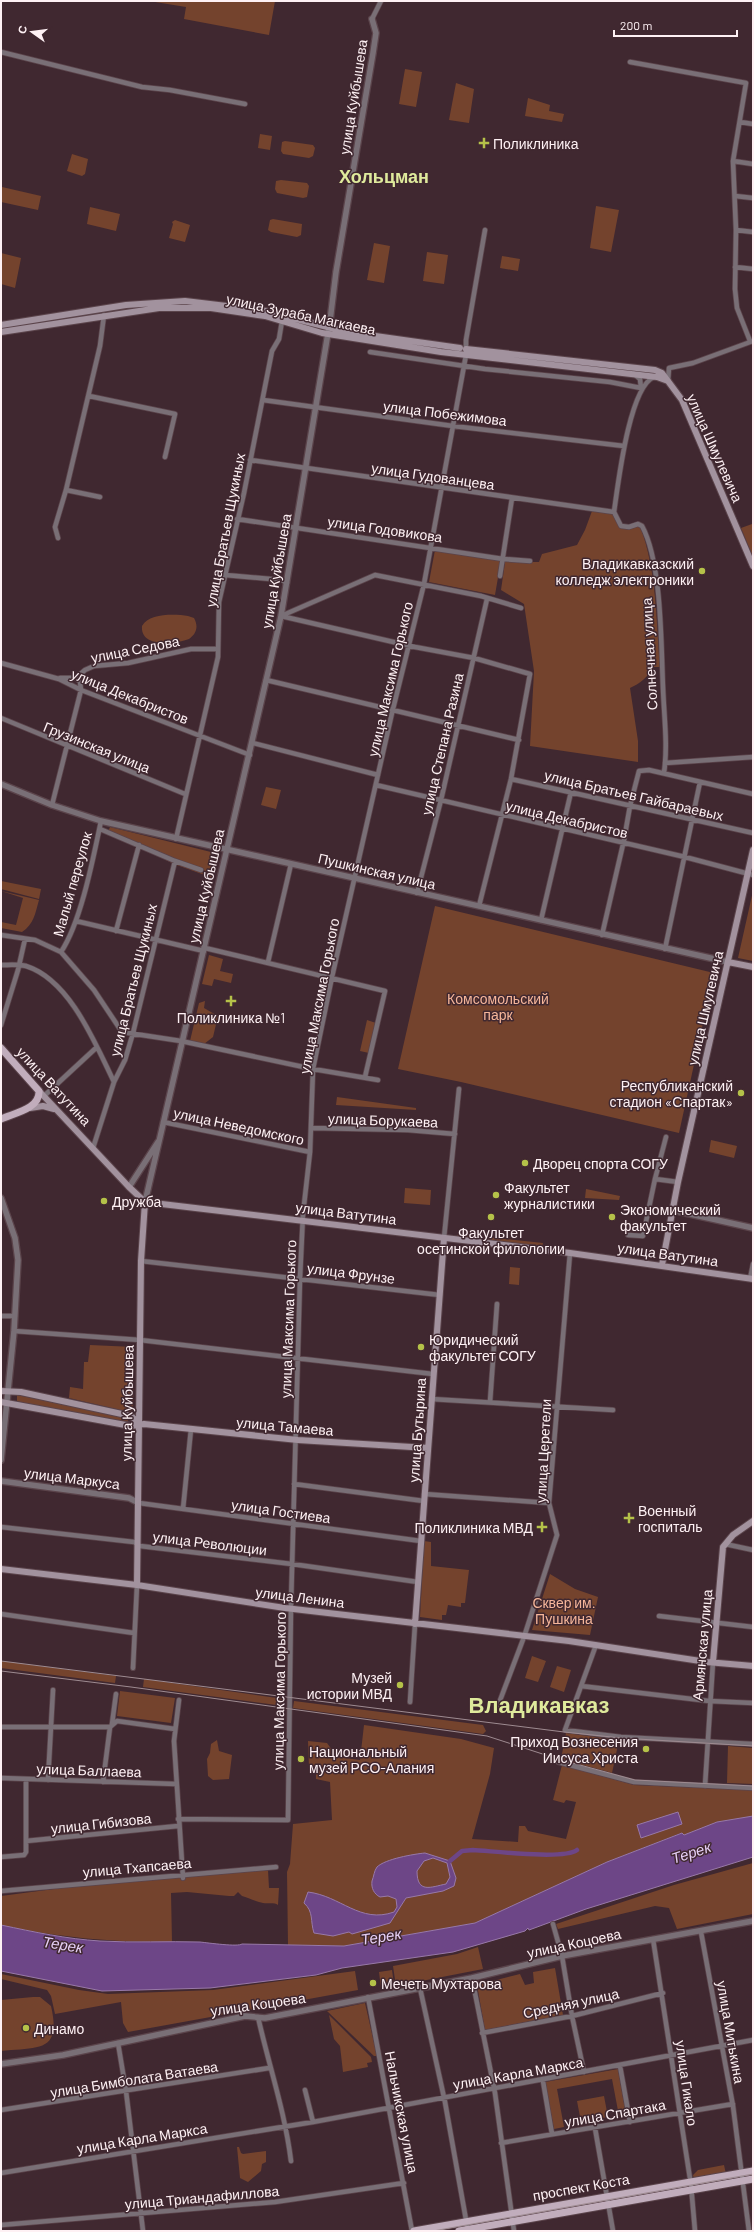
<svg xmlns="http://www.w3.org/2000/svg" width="754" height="2232" viewBox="0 0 754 2232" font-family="Barlow,sans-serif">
<rect width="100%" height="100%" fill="#402830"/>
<path fill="#74432d" d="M 149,1 L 275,1 L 269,35 L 184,19 L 186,7 Z
M 405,69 L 422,72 L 416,107 L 399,104 Z
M 456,83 L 474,89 L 469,123 L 449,120 Z
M 528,98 L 550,105 L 549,111 L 564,114 L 562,122 L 525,116 Z
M 260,134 L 272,136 L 270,150 L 258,148 Z
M 285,141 L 313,145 L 315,148 L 313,156 L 309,158 L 283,154 L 281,151 L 282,142 Z
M 72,154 L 88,159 L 85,174 L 82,176 L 67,171 Z
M 281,180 L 307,183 L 309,186 L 307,197 L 303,198 L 277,193 L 275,189 L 276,181 Z
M 2,187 L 41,196 L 38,210 L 1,202 Z
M 596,206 L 619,210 L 611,252 L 590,248 Z
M 90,207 L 120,214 L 116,231 L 87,224 Z
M 273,219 L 302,224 L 301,235 L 297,237 L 271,232 L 268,230 L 270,220 Z
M 175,220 L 190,225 L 185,242 L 169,238 L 173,224 L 172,222 Z
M 374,243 L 390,246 L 384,283 L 367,280 Z
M 427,252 L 448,255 L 444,284 L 423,281 Z
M 1,253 L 21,258 L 15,288 L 1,284 Z
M 502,256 L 520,259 L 518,271 L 500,268 Z
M 592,511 L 612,513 L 620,528 L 640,526 C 657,571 656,620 660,667 L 652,667 C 649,677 639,684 630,688 L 638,741 L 638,762 L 530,746 L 534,671 L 524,604 L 501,590 L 505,562 L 539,562 L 542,554 L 577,545 L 585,530 Z
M 752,524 L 753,525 L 753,557 L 741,528 Z
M 435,550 L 501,560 L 495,595 L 429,582 Z
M 188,616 L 194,618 C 199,627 196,634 189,639 C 175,644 140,648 142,626 C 149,613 175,614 188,616 Z
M 266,787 L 281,790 L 276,809 L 261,805 Z
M 110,827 L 219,854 L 213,878 L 174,864 L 108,832 Z
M 1,881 L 41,889 L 39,899 L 1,889 Z
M 1,891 L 39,900 C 35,914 34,924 22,932 L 1,928 L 1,922 L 16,925 L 23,898 Z
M 753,891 L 753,961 L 738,958 Z
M 435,906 L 714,973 L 679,1133 L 461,1082 L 398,1069 Z
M 209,955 L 223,959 L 220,971 L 233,974 L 231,983 L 214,979 L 212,986 L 202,984 Z
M 205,1001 L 204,1008 L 218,1016 L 213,1037 L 204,1044 L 190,1041 L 199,1003 Z
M 367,1020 L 376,1023 L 369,1053 L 360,1051 Z
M 337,1097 L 416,1108 L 416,1110 L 336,1105 Z
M 711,1140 L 737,1146 L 734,1158 L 709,1152 Z
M 405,1188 L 431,1190 L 430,1205 L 404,1203 Z
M 586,1189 L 620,1196 L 619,1200 L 585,1198 Z
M 458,1234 L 460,1234 L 543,1243 L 542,1247 L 457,1237 Z
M 510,1267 L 520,1268 L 519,1285 L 509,1284 Z
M 90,1345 L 134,1347 L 133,1413 L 69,1398 L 70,1387 L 83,1389 L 84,1362 L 88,1362 Z
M 17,1395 L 129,1417 L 127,1424 L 17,1403 Z
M 424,1541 L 431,1542 L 431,1566 L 469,1570 L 465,1603 L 461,1603 L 461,1607 L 448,1605 L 446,1615 L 442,1615 L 442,1620 L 420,1617 Z
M 550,1574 L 575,1589 L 598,1597 L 590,1635 L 532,1630 Z
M 532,1656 L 546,1661 L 538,1682 L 525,1678 Z
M 1,1661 L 116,1676 L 115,1683 L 1,1668 Z
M 557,1666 L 571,1670 L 564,1692 L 550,1687 Z
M 144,1679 L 284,1699 L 284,1706 L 143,1687 Z
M 120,1691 L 175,1698 L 171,1723 L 117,1716 Z
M 294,1701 L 483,1725 L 486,1731 L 483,1734 L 293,1708 Z
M 364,1725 L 461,1739 L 494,1748 L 490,1774 L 472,1839 L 518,1842 L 519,1826 L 525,1826 L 528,1831 L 566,1839 L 576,1802 L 566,1800 L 564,1803 L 553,1800 L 562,1765 L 634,1785 L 753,1790 L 753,1816 L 717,1822 L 684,1835 L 681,1833 L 607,1862 L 475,1923 L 344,1946 L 288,1945 L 287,1872 L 290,1864 L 293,1824 L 332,1820 L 330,1782 L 316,1779 L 316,1768 L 309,1768 L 308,1741 L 327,1743 L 337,1757 L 360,1760 Z
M 566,1733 L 619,1740 L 612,1773 L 561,1759 Z
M 217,1740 L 219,1751 L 232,1755 L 229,1779 L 213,1780 L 208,1776 L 207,1759 L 210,1753 L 211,1744 Z
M 728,1746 L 753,1748 L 753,1784 L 727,1783 Z
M 753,1863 L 753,1914 L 677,1929 L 669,1908 L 655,1906 L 558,1929 L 556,1924 L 674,1885 Z
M 268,1870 L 269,1888 L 279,1888 L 278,1905 C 274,1902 268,1904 263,1903 C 258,1902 248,1898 242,1896 L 238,1892 L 234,1896 L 229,1896 L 187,1892 L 171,1893 L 172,1942 C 110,1942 62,1938 1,1925 L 1,1896 L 69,1887 Z
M 478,1947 L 483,1969 L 396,1986 L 393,1966 L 457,1954 Z
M 555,1968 L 563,2015 L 485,2030 L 477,1985 L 520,1974 L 525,1985 L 534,1983 L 533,1972 Z
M 392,1970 L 394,1985 L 381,1988 L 379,1972 Z
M 355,1971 L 358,1990 L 128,2032 L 123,2023 L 121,2002 L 55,2014 L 51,1996 L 47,1990 L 1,1979 L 1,1974 L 79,1990 L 108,1994 L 213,1990 Z
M 33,1997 L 40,1997 L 51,2006 C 62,2053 38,2047 1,2051 L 1,2000 Z
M 365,2003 L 377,2056 L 374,2056 L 327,2011 Z
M 329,2015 L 371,2057 L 372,2062 L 367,2063 L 368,2067 L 343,2072 L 340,2046 L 334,2039 Z
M 618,2069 L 626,2115 L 619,2116 L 612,2079 L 557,2089 L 564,2127 L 554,2129 L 545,2082 Z
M 604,2096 L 608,2117 L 581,2122 L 577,2101 Z
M 237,2147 L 239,2147 L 241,2153 L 243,2154 L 266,2151 L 266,2162 L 262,2164 L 261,2171 L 248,2182 L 240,2178 Z
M 724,2165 L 726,2174 L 694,2180 L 693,2175 L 698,2170 Z"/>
<path fill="#6d4687" stroke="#9879a8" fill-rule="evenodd" d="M 678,1812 L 682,1824 L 641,1838 L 637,1825 Z
M 753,1816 L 753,1857 L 586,1909 L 529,1930 L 528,1928 L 525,1931 L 453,1952 L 342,1968 L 316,1975 L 210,1988 L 102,1991 L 1,1971 L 1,1925 C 34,1932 67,1939 100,1941 C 134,1943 167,1941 200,1942 C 209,1943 238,1947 242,1944 L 344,1946 L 475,1923 L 607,1862 L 682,1833 L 684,1835 L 717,1822 Z
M 425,1853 L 450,1861 L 456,1878 L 454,1886 L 443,1891 L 406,1898 L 390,1923 L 352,1934 L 349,1932 L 333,1936 L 314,1933 C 310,1921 314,1912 304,1903 L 308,1892 C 341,1896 360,1924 394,1912 L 397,1907 L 396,1899 L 388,1896 L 380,1897 C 374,1894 371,1888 372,1881 C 374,1876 374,1871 377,1867 C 385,1859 414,1854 425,1853 ZM 433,1858 L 447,1863 L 450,1877 L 446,1884 C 431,1887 417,1894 417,1871 L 424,1861 Z"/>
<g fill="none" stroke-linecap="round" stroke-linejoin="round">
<path stroke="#6d4687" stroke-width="4.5" d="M 450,1861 L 462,1851 L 473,1850 C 493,1851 564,1860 577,1850"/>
<defs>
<path id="minor" d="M 372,19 L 381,1
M 1,52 L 142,87 L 170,90 L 245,104
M 630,62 L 746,83 L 733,161 L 736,230 L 735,289 L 737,308 L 750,341
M 740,122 L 753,124
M 733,161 L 753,164
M 735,196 L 753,198
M 736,230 L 753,232
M 735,267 L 753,269
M 370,352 L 485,369 L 610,382 L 641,388
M 634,374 L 640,379 L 641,388
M 668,381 L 669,368 L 693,363 L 753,341
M 89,396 L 175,414 L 165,457
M 263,400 L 453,426 L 624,446
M 250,460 L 614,512
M 100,497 L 66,490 L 100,346 L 104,315
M 614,512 L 621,526 L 629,527 L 638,524 L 642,526 C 662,563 661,645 663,688 C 664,716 668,745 664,773
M 614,512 C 618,485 629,387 654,377
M 237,519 L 503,559 L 530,561
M 58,538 L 55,527 L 66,490
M 225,575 L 282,580 L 287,583
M 500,576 L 512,498
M 281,616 L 415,647 L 474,658 L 530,674 L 511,779 L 479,906
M 281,616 L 375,575 L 481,596 L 521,608
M 1,663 L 59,679 L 81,690 L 250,755
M 60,678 L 76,678 L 85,670 L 94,666 L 128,663 L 191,649 L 218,649
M 266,680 L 519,740
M 1,718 L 185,794
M 253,743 L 378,775
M 665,763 L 753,757
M 511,779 L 753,833
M 376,785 L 685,857 L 753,875
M 52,805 L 81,690 L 80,682 L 76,678
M 100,829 L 175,861 L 201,870
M 176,839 L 218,657 L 219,602 L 244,493 L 272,351 L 279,339 L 282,321
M 417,893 L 441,800 L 487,599
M 541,920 L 571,792
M 76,921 L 204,951
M 116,931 L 139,845
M 1,935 L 35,940 L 61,952 L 94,990 L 122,1032 L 181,1041 L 313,1069 L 378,1080
M 602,935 L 624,840 L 630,806 L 639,771 L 649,770 L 753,794
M 205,948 L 385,991 L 365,1077
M 665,949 L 700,782
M 61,952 C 81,922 93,859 101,821
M 268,962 L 291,864
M 1,965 C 9,965 18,964 26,966 C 70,980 95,1043 114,1082
M 1,1025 L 18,970 L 25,939
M 44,1096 L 97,1047
M 163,1122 L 310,1152
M 311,1128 L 408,1130 L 455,1134
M 93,1148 L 114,1082 L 125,1060 L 133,1033 L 175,861
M 655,1179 L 666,1137
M 628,1235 L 643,1236 L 655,1179 L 678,1182
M 444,1238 L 459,1089
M 141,1261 L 440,1295
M 750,1279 L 753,1264
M 1,1316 L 15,1316
M 14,1331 L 140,1340 L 433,1374
M 431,1399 L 613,1410
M 490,1402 L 497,1304
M 294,1484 L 424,1501
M 424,1494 L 549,1503
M 139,1503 L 421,1541
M 183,1509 L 191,1429
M 1,1527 L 134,1542 L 140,1546 L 292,1564 L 418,1582
M 725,1544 L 753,1550
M 1,1614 L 134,1633
M 659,1616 L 753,1627
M 596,1645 L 565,1730 L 621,1737 L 753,1744
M 133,1668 L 137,1585
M 581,1686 L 709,1701 L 753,1703
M 179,1700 L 174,1741 L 183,1878
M 410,1702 L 415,1624
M 496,1711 L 524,1637 L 557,1535 L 549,1503 L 570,1253
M 112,1724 L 116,1694
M 1,1727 L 110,1727
M 558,1762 L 634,1782 L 753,1788
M 1,1778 L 176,1784
M 48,1780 L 53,1690
M 103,1782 L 110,1727 L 117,1721 L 175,1729
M 705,1786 L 713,1662
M 178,1819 L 288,1820 L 291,1605 L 300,1278 L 303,1214 L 310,1152 L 313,1069 L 332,977 L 392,713 L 424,584 L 466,355 L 466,340 L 485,230
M 26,1841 L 178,1826
M 1,1857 L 24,1855 L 26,1852 L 26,1779
M 1,1891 L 276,1867
M 553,1924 L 562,1956 L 572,2016 L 584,2072
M 701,1932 L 733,2106 L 749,2231
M 653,1939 L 691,2185 L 695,2231
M 472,1978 L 495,2093 L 514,2231
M 420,1988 L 445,2102 L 468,2231
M 368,1997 L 412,2231
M 258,2017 C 269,2066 285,2112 291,2161
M 482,2033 L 572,2016 L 663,1993
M 118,2043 L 126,2091 L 143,2231
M 620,2066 L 630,2122
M 543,2081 L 552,2134
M 305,2090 L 313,2122
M 1,2110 L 269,2068
M 595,2128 L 613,2231
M 501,2143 L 733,2104
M 1,2173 L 313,2122 L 753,2040
M 1,2225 L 275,2202 L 404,2183"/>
<path id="tertiary" d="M 1,784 L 52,805 L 101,821 L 728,962
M 129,1187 L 158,1142
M 1,1198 L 15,1238 L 18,1260 L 14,1331 L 1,1460
M 145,1202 L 281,616 L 330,321 L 336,272 L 373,53 L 376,33 L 372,19
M 672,1210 L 753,1228
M 1,1481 L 129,1498 L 139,1503
M 1,2064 L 63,2055 L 245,2016 L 265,2018 L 472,1978 L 562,1956 L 753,1921"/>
<path id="secondary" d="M 1,325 L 126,305 L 185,301 L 261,310 L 347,332 L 460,348
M 1,332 L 159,308 L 211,308 L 265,316 L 322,333 L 441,352 L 657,377 L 668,381
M 466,349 L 655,370 L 662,373 L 682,400 L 753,566
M 728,962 L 753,967
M 39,1091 L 129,1187 L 145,1202 L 570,1253 L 753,1279
M 30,1108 L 43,1106 L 54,1109
M 662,1265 L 678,1182 L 753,850
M 1,1391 L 21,1392 L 131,1416 L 139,1423
M 1,1402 L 131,1426 L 144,1424 L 298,1440 L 428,1448
M 1,1569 L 137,1585 L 285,1608 L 569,1641 L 707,1662 L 753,1666
M 137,1585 L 141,1261 L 145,1202
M 415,1624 L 444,1238
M 713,1662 L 723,1547 L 733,1535 L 753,1521"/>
<path id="primary" d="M 1,1048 L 39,1091 C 40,1109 14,1113 1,1119
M 414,2231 L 753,2171
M 459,2231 L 753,2179"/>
</defs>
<use href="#minor" stroke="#5b444b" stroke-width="6"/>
<use href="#tertiary" stroke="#5b444b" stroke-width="8"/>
<use href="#secondary" stroke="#5b444b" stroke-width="8"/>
<use href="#primary" stroke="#5b444b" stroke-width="9"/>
<use href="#minor" stroke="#796f76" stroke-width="4.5"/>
<use href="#tertiary" stroke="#796f76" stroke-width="5.5"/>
<use href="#secondary" stroke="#a2929e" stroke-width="6"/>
<use href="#primary" stroke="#c1adbc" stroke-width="7"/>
<path stroke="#9e8b91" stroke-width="1" d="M 1,1661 L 564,1732 L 621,1738 L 753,1746
M 1,1671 L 131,1687 L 487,1736 L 558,1759 L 635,1780 L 753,1786
M 433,2231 L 753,2174"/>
</g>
<g fill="#b5c249" stroke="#402830" stroke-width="1.5">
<path d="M482 137h4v4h4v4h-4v4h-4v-4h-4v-4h4z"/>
<circle cx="702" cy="571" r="4"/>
<path d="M229 995h4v4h4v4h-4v4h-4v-4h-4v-4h4z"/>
<circle cx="741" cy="1093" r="4"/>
<circle cx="525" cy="1163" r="4"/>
<circle cx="496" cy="1195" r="4"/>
<circle cx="104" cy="1201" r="4"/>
<circle cx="491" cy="1217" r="4"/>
<circle cx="612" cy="1217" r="4"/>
<circle cx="421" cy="1347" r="4"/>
<path d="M627 1512h4v4h4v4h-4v4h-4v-4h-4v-4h4z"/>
<path d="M540 1521h4v4h4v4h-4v4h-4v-4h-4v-4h4z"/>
<circle cx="400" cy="1685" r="4"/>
<circle cx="646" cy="1749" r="4"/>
<circle cx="301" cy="1759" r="4"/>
<circle cx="373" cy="1983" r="4"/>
<circle cx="26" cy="2028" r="4"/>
</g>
<g text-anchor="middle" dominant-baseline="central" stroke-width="3" stroke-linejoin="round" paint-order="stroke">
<g font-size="14" fill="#fef1f4" stroke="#402830">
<text transform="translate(353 97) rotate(-81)">улица Куйбышева</text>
<text transform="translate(301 314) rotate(12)">улица Зураба Магкаева</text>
<text transform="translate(445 413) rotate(7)">улица Побежимова</text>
<text transform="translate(715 448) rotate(66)">улица Шмулевича</text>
<text transform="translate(433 476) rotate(8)">улица Гудованцева</text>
<text transform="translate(385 529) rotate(8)">улица Годовикова</text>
<text transform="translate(225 530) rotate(-79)">улица Братьев Щукиных</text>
<text transform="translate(276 571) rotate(-80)">улица Куйбышева</text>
<text transform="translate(135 649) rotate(-11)">улица Седова</text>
<text transform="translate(649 654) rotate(-93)">Солнечная улица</text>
<text transform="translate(390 679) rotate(-77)">улица Максима Горького</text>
<text transform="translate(130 696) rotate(22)">улица Декабристов</text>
<text transform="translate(442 744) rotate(-77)">улица Степана Разина</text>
<text transform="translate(97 747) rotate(22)">Грузинская улица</text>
<text transform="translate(634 795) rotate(13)">улица Братьев Гайбараевых</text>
<text transform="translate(567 819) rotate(13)">улица Декабристов</text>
<text transform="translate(377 871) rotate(13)">Пушкинская улица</text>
<text transform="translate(72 884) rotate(-74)">Малый переулок</text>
<text transform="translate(206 886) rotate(-77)">улица Куйбышева</text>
<text transform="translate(133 980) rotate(-76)">улица Братьев Щукиных</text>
<text transform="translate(319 996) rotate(-79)">улица Максима Горького</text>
<text transform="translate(705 1008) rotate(-77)">улица Шмулевича</text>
<text transform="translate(54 1086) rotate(47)">улица Ватутина</text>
<text transform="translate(383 1120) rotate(2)">улица Борукаева</text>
<text transform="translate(239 1126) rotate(12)">улица Неведомского</text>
<text transform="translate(346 1213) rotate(7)">улица Ватутина</text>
<text transform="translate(668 1254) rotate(8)">улица Ватутина</text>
<text transform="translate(351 1273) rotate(7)">улица Фрунзе</text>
<text transform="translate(288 1319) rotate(-88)">улица Максима Горького</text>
<text transform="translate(127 1403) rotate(-89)">улица Куйбышева</text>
<text transform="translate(285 1426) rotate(5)">улица Тамаева</text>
<text transform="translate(417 1430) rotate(-86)">улица Бутырина</text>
<text transform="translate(543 1451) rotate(-87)">улица Церетели</text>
<text transform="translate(72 1478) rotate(7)">улица Маркуса</text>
<text transform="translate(281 1511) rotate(8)">улица Гостиева</text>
<text transform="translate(210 1543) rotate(7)">улица Революции</text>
<text transform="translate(300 1597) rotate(7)">улица Ленина</text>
<text transform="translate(702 1645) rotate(-85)">Армянская улица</text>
<text transform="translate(279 1691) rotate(-89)">улица Максима Горького</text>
<text transform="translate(89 1770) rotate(2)">улица Баллаева</text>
<text transform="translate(101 1823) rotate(-6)">улица Гибизова</text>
<text transform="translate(137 1867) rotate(-5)">улица Тхапсаева</text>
<text transform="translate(574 1943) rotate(-12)">улица Коцоева</text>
<text transform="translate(571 2003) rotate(-12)">Средняя улица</text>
<text transform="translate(258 2004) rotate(-8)">улица Коцоева</text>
<text transform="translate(731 2032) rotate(80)">улица Митькина</text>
<text transform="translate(518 2073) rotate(-10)">улица Карла Маркса</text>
<text transform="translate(134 2079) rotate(-9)">улица Бимболата Ватаева</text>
<text transform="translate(687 2083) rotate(82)">улица Гикало</text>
<text transform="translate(402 2112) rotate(79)">Нальчикская улица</text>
<text transform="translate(615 2113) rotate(-10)">улица Спартака</text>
<text transform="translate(142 2138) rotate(-9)">улица Карла Маркса</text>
<text transform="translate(581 2187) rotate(-10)">проспект Коста</text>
<text transform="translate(202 2197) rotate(-5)">улица Триандафиллова</text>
</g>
<g font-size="14" fill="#fef1f4" stroke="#402830" text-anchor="start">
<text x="493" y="143">Поликлиника</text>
<text x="694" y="563" text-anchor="end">Владикавказский<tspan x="694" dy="16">колледж электроники</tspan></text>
<text x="231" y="1017" text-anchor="middle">Поликлиника №1</text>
<text x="733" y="1085" text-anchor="end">Республиканский<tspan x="733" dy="16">стадион «Спартак»</tspan></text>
<text x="533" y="1163">Дворец спорта СОГУ</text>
<text x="504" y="1187">Факультет<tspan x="504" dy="16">журналистики</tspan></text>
<text x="112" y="1201">Дружба</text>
<text x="620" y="1209">Экономический<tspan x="620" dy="16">факультет</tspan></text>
<text x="491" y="1232" text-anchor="middle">Факультет<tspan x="491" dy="16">осетинской филологии</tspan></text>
<text x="429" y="1339">Юридический<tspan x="429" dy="16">факультет СОГУ</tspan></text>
<text x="638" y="1510">Военный<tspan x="638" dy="16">госпиталь</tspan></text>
<text x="533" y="1527" text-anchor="end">Поликлиника МВД</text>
<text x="392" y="1677" text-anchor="end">Музей<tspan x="392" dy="16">истории МВД</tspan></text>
<text x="638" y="1741" text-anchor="end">Приход Вознесения<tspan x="638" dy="16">Иисуса Христа</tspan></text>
<text x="309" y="1751">Национальный<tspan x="309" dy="16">музей РСО-Алания</tspan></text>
<text x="381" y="1983">Мечеть Мухтарова</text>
<text x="34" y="2028">Динамо</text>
</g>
<g font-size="14" fill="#f6b69a" stroke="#402830">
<text x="498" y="998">Комсомольский<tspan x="498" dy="16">парк</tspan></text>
<text x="564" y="1602">Сквер им.<tspan x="564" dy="16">Пушкина</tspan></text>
</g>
<g font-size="15" font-style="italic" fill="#e5cff5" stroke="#402830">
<text transform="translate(691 1852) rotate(-18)">Терек</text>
<text transform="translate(381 1936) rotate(-9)">Терек</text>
<text transform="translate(63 1944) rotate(9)">Терек</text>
</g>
<g font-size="18" font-weight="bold" fill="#dfea9c" stroke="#402830">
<text x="384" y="176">Хольцман</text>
</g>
<g font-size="22" font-weight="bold" fill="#dfea9c" stroke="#402830">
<text x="539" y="1704">Владикавказ</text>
</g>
</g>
<rect width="754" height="2232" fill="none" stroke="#fef1f4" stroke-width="4"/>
<g transform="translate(32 32) rotate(284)" stroke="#402830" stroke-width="3" paint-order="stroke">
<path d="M0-3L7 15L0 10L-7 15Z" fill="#fef1f4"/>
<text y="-6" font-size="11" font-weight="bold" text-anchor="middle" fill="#fef1f4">С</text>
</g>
<path d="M614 30v6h123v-6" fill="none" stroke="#fef1f4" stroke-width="2"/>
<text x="620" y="30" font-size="12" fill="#fef1f4" stroke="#402830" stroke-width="3" paint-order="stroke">200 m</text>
</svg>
